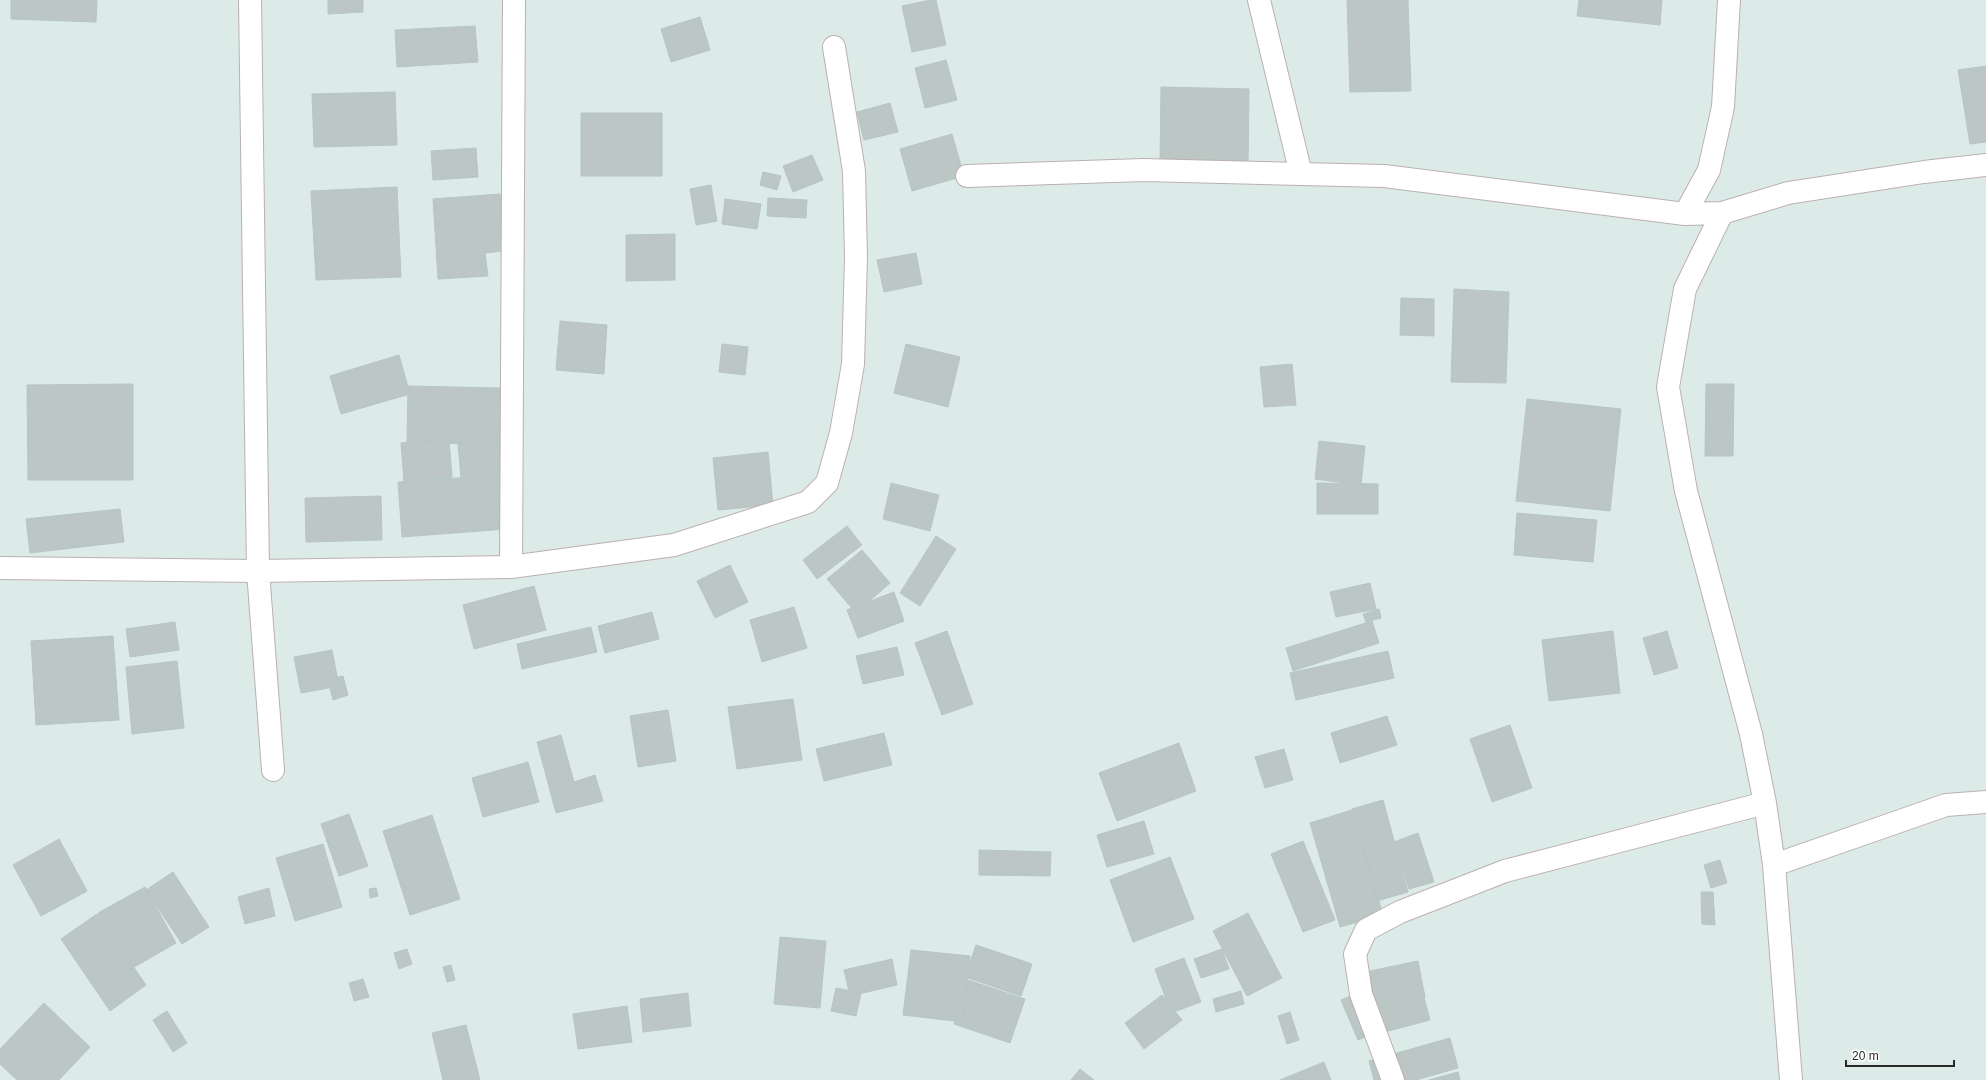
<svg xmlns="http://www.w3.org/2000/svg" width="1986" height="1080" viewBox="0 0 1986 1080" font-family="Arial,sans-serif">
<rect width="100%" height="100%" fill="#dcebe8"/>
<path fill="#bbc6c5" stroke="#b5c6c4" d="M 11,0 L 97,0 L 96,22 L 11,19 Z
M 328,0 L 363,0 L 363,12 L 328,14 Z
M 931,0 L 936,0 L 946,45 L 912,52 L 902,6 Z
M 1347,0 L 1408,0 L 1411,91 L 1350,92 Z
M 1579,0 L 1662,0 L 1660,25 L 1577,16 Z
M 700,17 L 710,50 L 671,62 L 661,29 Z
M 475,26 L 478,62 L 397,67 L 395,30 Z
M 946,60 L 957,100 L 925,108 L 915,68 Z
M 1986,66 L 1986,142 L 1970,144 L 1958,70 Z
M 1161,87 L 1249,89 L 1248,169 L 1160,167 Z
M 395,92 L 397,145 L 314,147 L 312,94 Z
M 890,103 L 898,132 L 864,140 L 857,112 Z
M 581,113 L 662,113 L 662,176 L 581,176 Z
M 952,134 L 964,176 L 912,191 L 900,149 Z
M 476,148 L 478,177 L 433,180 L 431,151 Z
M 812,155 L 823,180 L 793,192 L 783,166 Z
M 763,172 L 781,176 L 777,190 L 760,185 Z
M 711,185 L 717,221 L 696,225 L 690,189 Z
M 397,187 L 401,277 L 316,280 L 311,191 Z
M 500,194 L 504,251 L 485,253 L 488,276 L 438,279 L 433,199 Z
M 768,198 L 807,200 L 806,218 L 767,216 Z
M 725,199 L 761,204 L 757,229 L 722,224 Z
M 675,234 L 675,280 L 626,281 L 626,235 Z
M 916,253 L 922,284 L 884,292 L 877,260 Z
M 1454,289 L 1509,292 L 1506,383 L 1451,382 Z
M 1401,298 L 1434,299 L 1434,336 L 1400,335 Z
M 560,321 L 607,325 L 604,374 L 556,370 Z
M 722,344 L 748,347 L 745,375 L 719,372 Z
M 906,344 L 960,357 L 948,407 L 894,393 Z
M 399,355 L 410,394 L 341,414 L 330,376 Z
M 1292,364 L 1296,405 L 1264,407 L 1260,367 Z
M 133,384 L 133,480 L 28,480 L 27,385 Z
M 1706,384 L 1734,384 L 1733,456 L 1705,456 Z
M 408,386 L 501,388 L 501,444 L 407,443 Z
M 1527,399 L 1621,409 L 1610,511 L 1516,501 Z
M 449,439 L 452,477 L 404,482 L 401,443 Z
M 515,439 L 518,473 L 461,478 L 458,444 Z
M 1319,441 L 1365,446 L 1361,485 L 1315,479 Z
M 768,452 L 773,505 L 718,510 L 713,458 Z
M 503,475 L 507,529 L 402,537 L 398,482 Z
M 891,483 L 939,495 L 930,531 L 883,519 Z
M 1317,483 L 1378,484 L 1378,514 L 1317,514 Z
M 381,496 L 382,540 L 306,542 L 305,498 Z
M 120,509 L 124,542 L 30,553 L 26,519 Z
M 1517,513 L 1597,520 L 1593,562 L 1514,555 Z
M 847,526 L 862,545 L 817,579 L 803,560 Z
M 936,536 L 956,549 L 920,606 L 900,593 Z
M 862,550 L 890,583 L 856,613 L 827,579 Z
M 730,565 L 748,602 L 715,618 L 697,581 Z
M 1370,583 L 1376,609 L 1336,617 L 1330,592 Z
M 534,586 L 546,630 L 474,649 L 463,605 Z
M 894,592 L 904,621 L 858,638 L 847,610 Z
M 794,607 L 807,648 L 762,662 L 750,620 Z
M 1379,609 L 1381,618 L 1366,622 L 1363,614 Z
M 652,612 L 659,639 L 605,653 L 598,626 Z
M 1372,621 L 1379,643 L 1293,671 L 1286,648 Z
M 175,622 L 179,650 L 130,657 L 126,629 Z
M 591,627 L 597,652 L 522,669 L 517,644 Z
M 947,631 L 973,704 L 942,715 L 915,643 Z
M 1613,631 L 1620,693 L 1549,701 L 1542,640 Z
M 1667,631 L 1678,668 L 1654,675 L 1643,638 Z
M 113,636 L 119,720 L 36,725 L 31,641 Z
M 897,647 L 904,675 L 863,684 L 856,656 Z
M 332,650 L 339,686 L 301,693 L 294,657 Z
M 1388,651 L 1394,678 L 1296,700 L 1290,673 Z
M 177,661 L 184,728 L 132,734 L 126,667 Z
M 343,676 L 348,695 L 333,700 L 328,680 Z
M 793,699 L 802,760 L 737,769 L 728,707 Z
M 668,710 L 676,761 L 638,767 L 630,716 Z
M 1387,716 L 1397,745 L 1340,763 L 1331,733 Z
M 1510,725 L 1532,788 L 1492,802 L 1470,739 Z
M 884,733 L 892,765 L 824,781 L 816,749 Z
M 561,735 L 574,782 L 595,775 L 603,801 L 556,813 L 537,742 Z
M 1179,743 L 1196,791 L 1117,821 L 1099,773 Z
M 1284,749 L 1293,780 L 1265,788 L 1255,757 Z
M 528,762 L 539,802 L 483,817 L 472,778 Z
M 1383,800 L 1408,892 L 1377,901 L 1352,809 Z
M 1352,810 L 1383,915 L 1340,927 L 1310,823 Z
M 349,814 L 368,866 L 339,876 L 321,824 Z
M 432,815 L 460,899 L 410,915 L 383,831 Z
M 1144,821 L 1154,854 L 1107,867 L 1097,835 Z
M 1418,833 L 1434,882 L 1409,889 L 1394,842 Z
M 59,839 L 87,891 L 41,916 L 13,865 Z
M 1303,841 L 1335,920 L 1303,932 L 1271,854 Z
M 323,844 L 342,907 L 295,921 L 276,858 Z
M 979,850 L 1051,852 L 1050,876 L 979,875 Z
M 1170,857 L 1194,919 L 1133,942 L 1110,880 Z
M 1720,860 L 1727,883 L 1711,888 L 1704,865 Z
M 173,872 L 209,927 L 182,944 L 146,890 Z
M 145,887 L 176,943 L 129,970 L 98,913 Z
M 269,888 L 275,916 L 245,924 L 238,897 Z
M 376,888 L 378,896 L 370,898 L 369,889 Z
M 1701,892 L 1713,892 L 1715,925 L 1702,924 Z
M 1248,913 L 1282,978 L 1247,996 L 1213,931 Z
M 97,914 L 146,985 L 110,1011 L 61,939 Z
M 780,937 L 826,941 L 820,1008 L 774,1004 Z
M 976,945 L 1032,964 L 1021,996 L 965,977 Z
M 407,949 L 412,964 L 399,969 L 394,953 Z
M 1222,949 L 1229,969 L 1201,978 L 1194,959 Z
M 911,950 L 970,956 L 963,1022 L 903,1015 Z
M 1184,958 L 1201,1002 L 1171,1013 L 1155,969 Z
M 892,959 L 897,985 L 850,996 L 844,970 Z
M 1418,961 L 1425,997 L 1367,1009 L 1360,973 Z
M 451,965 L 455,980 L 447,982 L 443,967 Z
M 363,979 L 369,997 L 354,1001 L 349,983 Z
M 968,980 L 1025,999 L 1010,1043 L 954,1024 Z
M 836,988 L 861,993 L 856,1016 L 831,1011 Z
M 1422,990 L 1430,1020 L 1381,1033 L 1374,1003 Z
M 1241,991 L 1244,1004 L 1216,1012 L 1213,999 Z
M 1360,992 L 1377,1032 L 1358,1040 L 1341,1000 Z
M 688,993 L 691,1026 L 643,1032 L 640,999 Z
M 1162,995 L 1182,1020 L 1144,1049 L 1125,1023 Z
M 44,1003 L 90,1047 L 59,1080 L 17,1080 L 0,1064 L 0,1049 Z
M 627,1006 L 632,1042 L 578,1049 L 573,1014 Z
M 167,1011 L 187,1043 L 173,1052 L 153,1020 Z
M 1290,1012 L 1299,1040 L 1287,1044 L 1278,1016 Z
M 466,1025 L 480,1080 L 443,1080 L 432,1033 Z
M 1450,1038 L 1458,1068 L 1416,1080 L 1374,1080 L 1369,1061 Z
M 1324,1062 L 1331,1080 L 1280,1080 Z
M 1080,1069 L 1094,1080 L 1071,1080 Z
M 1458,1072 L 1460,1080 L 1429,1080 Z"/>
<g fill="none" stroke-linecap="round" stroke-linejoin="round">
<defs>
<path id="minor" d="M 250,0 L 258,571 L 273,770
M 1259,0 L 1301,174
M 967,176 L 1143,170 L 1384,176 L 1685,214 L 1722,213
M 1685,214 L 1709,170 L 1723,107 L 1729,0
M 511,567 L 514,0
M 0,568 L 258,571 L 511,567 L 674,545 L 808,502 L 827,483 L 841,433 L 853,364 L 856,257 L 854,171 L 834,47
M 1774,865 L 1946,805 L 1986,802
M 1393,1080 L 1361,994 L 1355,954 L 1366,930 L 1400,912 L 1505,871 L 1765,803
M 1791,1080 L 1774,865 L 1765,803 L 1751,734 L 1686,491 L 1668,387 L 1685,289 L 1722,213 L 1788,193 L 1924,172 L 1986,165"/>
</defs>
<use href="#minor" stroke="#bcb0af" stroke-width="24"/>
<use href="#minor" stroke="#fff" stroke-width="22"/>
</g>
<path d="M1846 1060v6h108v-6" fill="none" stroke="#292929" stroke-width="2"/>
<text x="1852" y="1060" font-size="12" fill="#292929" stroke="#ffffff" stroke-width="3" paint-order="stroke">20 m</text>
</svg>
